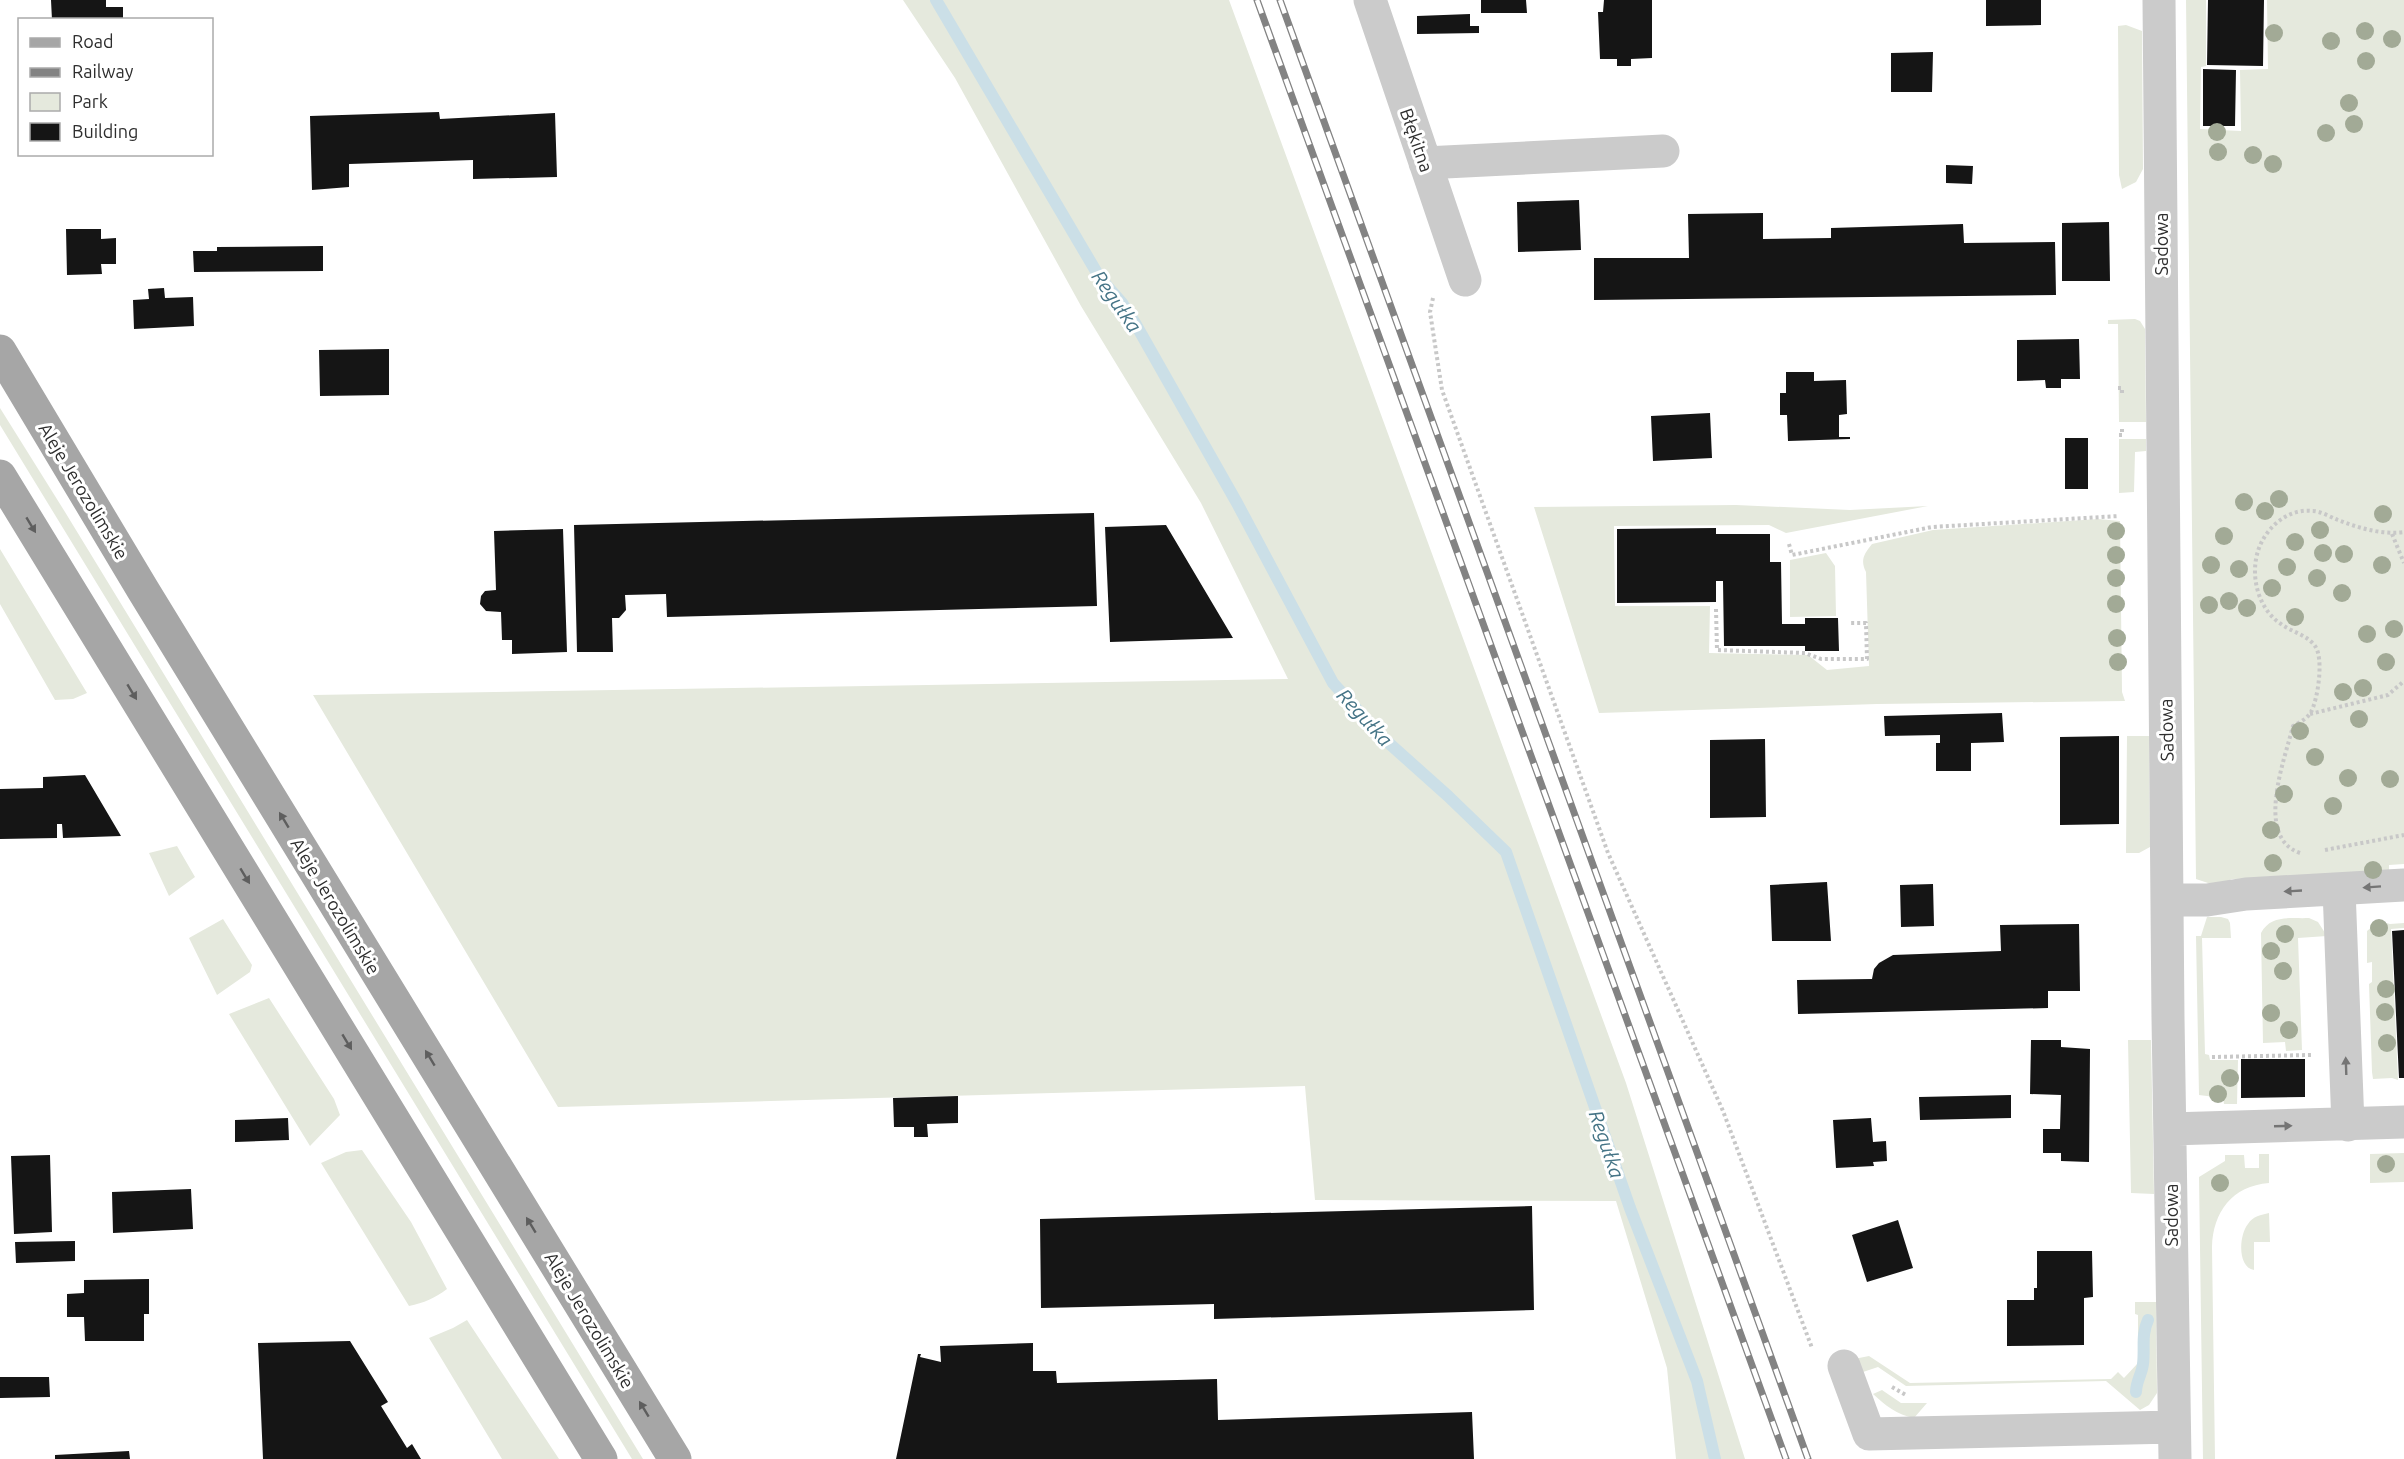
<svg xmlns="http://www.w3.org/2000/svg" width="2404" height="1459" viewBox="0 0 2404 1459" font-family="Ubuntu,sans-serif">
<rect width="100%" height="100%" fill="#fff"/>
<path fill="#e5e9dd" d="M 903,0 L 1229,0 L 1626,1083 L 1745,1459 L 1676,1459 L 1667,1368 L 1616,1201 L 1315,1200 L 1305,1086 L 558,1107 L 313,695 L 1288,679 L 1201,503 L 1081,306 L 955,78 Z
M 2186,0 L 2206,0 L 2206,66 L 2201,67 L 2200,129 L 2241,131 L 2240,70 L 2268,69 L 2267,0 L 2404,0 L 2404,864 L 2389,865 L 2389,875 L 2232,879 L 2217,886 L 2196,879 Z
M 2126,25 L 2142,31 L 2143,169 L 2136,182 L 2122,189 L 2119,175 L 2118,26 Z
M 2135,319 L 2140,321 L 2145,329 L 2146,422 L 2119,422 L 2118,324 L 2108,324 L 2108,320 Z
M 0,408 L 65,512 L 643,1459 L 632,1459 L 0,425 Z
M 2119,439 L 2146,439 L 2146,451 L 2135,452 L 2134,492 L 2119,493 Z
M 1736,505 L 1850,510 L 1928,506 L 1786,533 L 1769,525 L 1614,526 L 1615,606 L 1710,606 L 1709,653 L 1808,655 L 1827,670 L 1869,666 L 1866,572 C 1860,560 1864,554 1872,544 L 1933,530 L 2098,519 L 2120,521 L 2122,692 L 2125,701 L 1877,704 L 1599,713 L 1534,507 Z
M 0,549 L 87,693 L 73,699 L 55,700 L 0,604 Z
M 1826,553 L 1835,566 L 1836,616 L 1790,617 L 1790,560 Z
M 2127,736 L 2149,736 L 2150,847 L 2139,853 L 2126,853 Z
M 177,846 L 195,877 L 169,896 L 149,853 Z
M 2207,917 L 2221,917 L 2228,919 L 2230,923 L 2231,938 L 2202,938 L 2205,1054 L 2209,1055 L 2210,1060 L 2238,1060 L 2237,1104 L 2224,1104 L 2223,1098 L 2199,1095 L 2196,936 L 2201,936 Z
M 2309,918 L 2318,922 L 2327,936 L 2298,938 L 2302,1050 L 2286,1051 L 2285,1042 L 2263,1043 L 2261,933 C 2271,914 2291,919 2309,918 Z
M 223,919 L 252,965 L 250,972 L 217,995 L 189,938 Z
M 2379,921 L 2390,924 L 2404,923 L 2404,928 L 2391,929 L 2398,1080 L 2392,1078 L 2373,1079 L 2372,1072 L 2369,984 L 2372,982 L 2372,962 L 2367,963 L 2367,931 Z
M 269,998 L 334,1099 L 340,1115 L 310,1146 L 229,1014 Z
M 2128,1040 L 2151,1040 L 2154,1194 L 2131,1193 Z
M 362,1150 L 411,1222 L 447,1289 C 435,1298 424,1303 409,1306 L 321,1163 L 346,1152 Z
M 2404,1153 L 2404,1182 L 2370,1183 L 2370,1154 Z
M 2259,1154 L 2269,1154 L 2269,1183 C 2232,1186 2213,1212 2212,1247 L 2215,1459 L 2203,1459 L 2199,1177 L 2225,1161 L 2225,1155 L 2244,1155 L 2245,1168 L 2259,1168 Z
M 2269,1213 L 2270,1242 L 2254,1242 L 2254,1270 C 2237,1267 2239,1235 2248,1224 C 2253,1216 2261,1215 2269,1213 Z
M 2135,1302 L 2156,1302 L 2157,1393 L 2149,1405 L 2140,1410 L 2106,1381 L 1906,1386 L 1878,1367 L 1863,1372 L 1834,1363 L 1869,1356 L 1910,1383 L 2111,1379 L 2118,1372 L 2124,1378 L 2138,1363 L 2138,1315 L 2135,1314 Z
M 467,1320 L 559,1459 L 502,1459 L 429,1338 L 453,1328 Z
M 1882,1390 L 1901,1403 L 1927,1403 L 1914,1418 C 1897,1415 1885,1405 1873,1394 Z"/>
<g fill="none" stroke-linecap="round" stroke-linejoin="round">
<path stroke="#cbdfe7" stroke-width="12" d="M 936,0 L 1100,278 L 1122,303 L 1135,323 L 1237,503 L 1333,683 L 1382,737 L 1448,796 L 1506,852 L 1630,1208 L 1697,1381 L 1715,1459
M 2136,1392 C 2136,1381 2142,1374 2143,1364 C 2145,1348 2141,1335 2148,1320"/>
</g>
<path fill="#151515" d="M 51,0 L 106,0 L 106,7 L 123,7 L 123,20 L 52,20 Z
M 1481,0 L 1526,0 L 1527,13 L 1481,13 Z
M 1604,0 L 1652,0 L 1652,58 L 1631,59 L 1631,66 L 1617,66 L 1617,59 L 1600,59 L 1598,12 L 1603,12 Z
M 1986,0 L 2041,0 L 2041,25 L 1986,26 Z
M 2208,0 L 2264,0 L 2263,66 L 2207,65 Z
M 1470,14 L 1470,26 L 1479,26 L 1479,33 L 1417,34 L 1417,16 Z
M 1933,52 L 1932,92 L 1891,92 L 1891,53 Z
M 2203,69 L 2236,70 L 2235,126 L 2203,126 Z
M 439,112 L 440,119 L 555,113 L 557,177 L 473,179 L 473,160 L 349,164 L 349,187 L 312,190 L 310,116 Z
M 1946,165 L 1973,166 L 1972,184 L 1946,183 Z
M 1579,200 L 1581,250 L 1518,252 L 1517,202 Z
M 1763,213 L 1763,239 L 1831,238 L 1831,228 L 1963,224 L 1964,243 L 2055,242 L 2056,295 L 1594,300 L 1594,258 L 1689,258 L 1688,214 Z
M 2109,222 L 2110,281 L 2062,281 L 2062,223 Z
M 66,229 L 101,229 L 101,239 L 116,238 L 116,264 L 101,264 L 102,274 L 67,275 Z
M 323,246 L 323,271 L 194,272 L 193,251 L 217,251 L 217,247 Z
M 164,288 L 165,298 L 193,297 L 194,326 L 134,329 L 133,300 L 149,299 L 148,289 Z
M 2079,339 L 2080,379 L 2061,379 L 2061,388 L 2046,388 L 2045,380 L 2017,381 L 2017,340 Z
M 389,349 L 389,395 L 320,396 L 319,350 Z
M 1786,372 L 1814,372 L 1814,381 L 1846,380 L 1847,414 L 1839,415 L 1839,437 L 1850,437 L 1850,439 L 1788,441 L 1787,415 L 1780,415 L 1780,393 L 1786,393 Z
M 1710,413 L 1712,458 L 1653,461 L 1651,416 Z
M 2065,438 L 2088,438 L 2088,489 L 2065,489 Z
M 1094,513 L 1097,606 L 667,617 L 666,594 L 625,595 L 626,610 L 619,618 L 612,618 L 613,652 L 577,652 L 574,525 Z
M 1166,525 L 1233,638 L 1110,642 L 1105,527 Z
M 1716,528 L 1716,534 L 1770,534 L 1770,562 L 1781,562 L 1782,624 L 1805,624 L 1805,618 L 1838,618 L 1839,651 L 1805,651 L 1805,646 L 1724,646 L 1723,581 L 1716,581 L 1716,602 L 1617,603 L 1617,529 Z
M 563,529 L 567,652 L 512,654 L 512,640 L 502,640 L 501,612 L 486,611 L 480,604 L 481,596 L 485,591 L 496,590 L 494,531 Z
M 2002,713 L 2004,742 L 1971,743 L 1971,771 L 1936,771 L 1936,743 L 1940,743 L 1940,735 L 1885,736 L 1884,716 Z
M 2119,736 L 2119,824 L 2060,825 L 2060,737 Z
M 1765,739 L 1766,817 L 1710,818 L 1710,740 Z
M 85,775 L 121,836 L 63,838 L 62,824 L 57,824 L 57,838 L 0,839 L 0,789 L 43,788 L 43,777 Z
M 1827,882 L 1831,941 L 1772,941 L 1770,885 Z
M 1933,884 L 1934,926 L 1901,927 L 1900,885 Z
M 2079,924 L 2080,991 L 2048,991 L 2048,1008 L 1798,1014 L 1797,980 L 1872,979 L 1874,969 L 1879,963 L 1893,955 L 2001,951 L 2000,925 Z
M 2404,930 L 2404,1078 L 2399,1078 L 2392,931 Z
M 2031,1040 L 2061,1040 L 2061,1047 L 2090,1049 L 2089,1162 L 2061,1161 L 2061,1153 L 2043,1153 L 2043,1129 L 2060,1129 L 2061,1095 L 2030,1094 Z
M 2241,1059 L 2305,1059 L 2305,1097 L 2241,1098 Z
M 2011,1095 L 2011,1118 L 1920,1120 L 1919,1097 Z
M 958,1096 L 958,1123 L 927,1124 L 928,1137 L 914,1137 L 914,1127 L 894,1127 L 893,1098 Z
M 288,1118 L 289,1140 L 235,1142 L 235,1120 Z
M 1871,1118 L 1873,1142 L 1886,1141 L 1887,1161 L 1873,1162 L 1874,1166 L 1836,1168 L 1833,1120 Z
M 50,1155 L 52,1232 L 14,1234 L 11,1156 Z
M 191,1189 L 193,1229 L 113,1233 L 112,1192 Z
M 1532,1206 L 1534,1310 L 1214,1319 L 1214,1304 L 1041,1308 L 1040,1219 Z
M 1898,1220 L 1913,1268 L 1867,1282 L 1852,1235 Z
M 75,1241 L 75,1261 L 16,1263 L 15,1242 Z
M 2037,1251 L 2092,1251 L 2093,1297 L 2084,1298 L 2084,1345 L 2007,1346 L 2007,1300 L 2034,1300 L 2034,1288 L 2037,1288 Z
M 149,1279 L 149,1314 L 144,1314 L 144,1341 L 85,1341 L 84,1317 L 67,1317 L 67,1294 L 84,1293 L 84,1280 Z
M 350,1341 L 388,1402 L 381,1406 L 407,1448 L 412,1444 L 421,1459 L 263,1459 L 258,1343 Z
M 1033,1343 L 1033,1371 L 1056,1371 L 1057,1383 L 1217,1379 L 1218,1420 L 1472,1412 L 1474,1459 L 896,1459 L 918,1354 L 921,1354 L 920,1357 L 941,1362 L 940,1346 Z
M 0,1377 L 49,1377 L 50,1397 L 0,1398 Z
M 129,1451 L 130,1459 L 55,1459 L 55,1455 Z"/>
<g fill="none" stroke-linecap="round" stroke-linejoin="round">
<path stroke="#c8c8c8" stroke-width="4" stroke-dasharray="3 3" stroke-linecap="butt" d="M 1433,298 L 1430,312 L 1442,390 L 1608,853 L 1723,1111 L 1812,1348
M 2118,388 L 2122,388 L 2122,394
M 2119,435 L 2122,435 L 2122,428
M 2392,534 L 2404,563
M 1789,544 L 1792,555 L 1932,527 L 2119,516
M 1716,609 L 1717,650 L 1805,653 L 1821,659 L 1867,659 L 1866,623 L 1849,623
M 2310,714 L 2388,695 L 2404,681
M 2325,850 L 2404,835
M 2300,853 C 2254,837 2285,759 2293,726 C 2300,722 2307,719 2311,712 C 2318,699 2324,658 2315,646 C 2307,635 2292,632 2281,624 C 2258,609 2250,576 2258,551 C 2265,528 2288,508 2312,511 C 2321,511 2330,517 2338,520 C 2359,528 2381,535 2404,532
M 2212,1057 L 2311,1055
M 1892,1387 L 1906,1395"/>
<path stroke="#cbcbcb" stroke-width="33" d="M 1370,0 L 1465,280
M 2159,0 L 2168,1018 L 2175,1459
M 1425,163 L 1663,151
M 2339,889 L 2348,1125
M 2168,900 L 2207,900 L 2246,894 L 2404,885
M 2170,1129 L 2404,1122
M 1844,1366 L 1869,1434 L 2174,1427"/>
<path stroke="#a6a6a6" stroke-width="33" d="M 0,351 L 143,590 L 675,1459
M 0,476 L 601,1459"/>
<defs>
<path id="rail" d="M 1257,0 L 1786,1459
M 1280,0 L 1808,1459"/>
</defs>
<use href="#rail" stroke="#838383" stroke-width="7"/>
<use href="#rail" stroke="#fff" stroke-width="4.5" stroke-dasharray="14" stroke-linecap="butt"/>
</g>
<g fill="#a2aa96">
<circle cx="2365" cy="31" r="9"/>
<circle cx="2274" cy="33" r="9"/>
<circle cx="2392" cy="39" r="9"/>
<circle cx="2331" cy="41" r="9"/>
<circle cx="2366" cy="61" r="9"/>
<circle cx="2349" cy="103" r="9"/>
<circle cx="2354" cy="124" r="9"/>
<circle cx="2217" cy="132" r="9"/>
<circle cx="2326" cy="133" r="9"/>
<circle cx="2218" cy="152" r="9"/>
<circle cx="2253" cy="155" r="9"/>
<circle cx="2273" cy="164" r="9"/>
<circle cx="2279" cy="499" r="9"/>
<circle cx="2244" cy="502" r="9"/>
<circle cx="2265" cy="511" r="9"/>
<circle cx="2383" cy="514" r="9"/>
<circle cx="2320" cy="530" r="9"/>
<circle cx="2116" cy="531" r="9"/>
<circle cx="2224" cy="536" r="9"/>
<circle cx="2295" cy="542" r="9"/>
<circle cx="2323" cy="553" r="9"/>
<circle cx="2344" cy="554" r="9"/>
<circle cx="2116" cy="555" r="9"/>
<circle cx="2211" cy="565" r="9"/>
<circle cx="2382" cy="565" r="9"/>
<circle cx="2287" cy="567" r="9"/>
<circle cx="2239" cy="569" r="9"/>
<circle cx="2116" cy="578" r="9"/>
<circle cx="2317" cy="578" r="9"/>
<circle cx="2272" cy="588" r="9"/>
<circle cx="2342" cy="593" r="9"/>
<circle cx="2229" cy="601" r="9"/>
<circle cx="2116" cy="604" r="9"/>
<circle cx="2209" cy="605" r="9"/>
<circle cx="2247" cy="608" r="9"/>
<circle cx="2295" cy="617" r="9"/>
<circle cx="2394" cy="629" r="9"/>
<circle cx="2367" cy="634" r="9"/>
<circle cx="2117" cy="638" r="9"/>
<circle cx="2118" cy="662" r="9"/>
<circle cx="2386" cy="662" r="9"/>
<circle cx="2363" cy="688" r="9"/>
<circle cx="2343" cy="692" r="9"/>
<circle cx="2359" cy="719" r="9"/>
<circle cx="2300" cy="731" r="9"/>
<circle cx="2315" cy="757" r="9"/>
<circle cx="2348" cy="778" r="9"/>
<circle cx="2390" cy="779" r="9"/>
<circle cx="2284" cy="794" r="9"/>
<circle cx="2333" cy="806" r="9"/>
<circle cx="2271" cy="830" r="9"/>
<circle cx="2273" cy="863" r="9"/>
<circle cx="2373" cy="870" r="9"/>
<circle cx="2379" cy="928" r="9"/>
<circle cx="2285" cy="934" r="9"/>
<circle cx="2271" cy="951" r="9"/>
<circle cx="2283" cy="971" r="9"/>
<circle cx="2386" cy="989" r="9"/>
<circle cx="2385" cy="1012" r="9"/>
<circle cx="2271" cy="1013" r="9"/>
<circle cx="2289" cy="1030" r="9"/>
<circle cx="2387" cy="1043" r="9"/>
<circle cx="2230" cy="1078" r="9"/>
<circle cx="2218" cy="1094" r="9"/>
<circle cx="2386" cy="1164" r="9"/>
<circle cx="2220" cy="1183" r="9"/>
</g>
<defs><path id="oneway-solid" d="M-6-.8H1V-3.2L6.5 0L1 3.2V.8H-6Z" transform="scale(1.5)"/></defs>
<g fill="#5e5e5e">
<use href="#oneway-solid" transform="translate(31 525) rotate(59)"/>
<use href="#oneway-solid" transform="translate(132 692) rotate(59)"/>
<use href="#oneway-solid" transform="translate(284 820) rotate(-121)"/>
<use href="#oneway-solid" transform="translate(245 876) rotate(59)"/>
<use href="#oneway-solid" transform="translate(347 1042) rotate(59)"/>
<use href="#oneway-solid" transform="translate(430 1058) rotate(-121)"/>
<use href="#oneway-solid" transform="translate(531 1225) rotate(-121)"/>
<use href="#oneway-solid" transform="translate(644 1409) rotate(-121)"/>
</g>
<g fill="#757575">
<use href="#oneway-solid" transform="translate(2372 887) rotate(176)"/>
<use href="#oneway-solid" transform="translate(2293 891) rotate(177)"/>
<use href="#oneway-solid" transform="translate(2346 1066) rotate(-92)"/>
<use href="#oneway-solid" transform="translate(2283 1126) rotate(-2)"/>
</g>
<g text-anchor="middle" dominant-baseline="central" stroke-width="6" stroke-linejoin="round" paint-order="stroke">
<g font-size="18" fill="#2e2e2e" stroke="#fff">
<text transform="translate(1417 140) rotate(71)">Błękitna</text>
<text transform="translate(2161 244) rotate(-90)">Sadowa</text>
<text transform="translate(84 491) rotate(59)">Aleje Jerozolimskie</text>
<text transform="translate(2166 730) rotate(-91)">Sadowa</text>
<text transform="translate(336 906) rotate(59)">Aleje Jerozolimskie</text>
<text transform="translate(2171 1215) rotate(-90)">Sadowa</text>
<text transform="translate(590 1320) rotate(59)">Aleje Jerozolimskie</text>
</g>
<g font-size="20" font-style="italic" fill="#457486" stroke="#fff">
<text transform="translate(1117 301) rotate(55)">Regułka</text>
<text transform="translate(1365 717) rotate(47)">Regułka</text>
<text transform="translate(1607 1144) rotate(71)">Regułka</text>
</g>
</g>
<rect x="18" y="18" width="195" height="138" fill="#ffffff" stroke="#ababab" stroke-width="1.5"/>
<rect x="30" y="38" width="30" height="9" fill="#a6a6a6" stroke="#ababab" stroke-width="1.5"/>
<text x="72" y="48" font-size="18" fill="#2e2e2e">Road</text>
<rect x="30" y="68" width="30" height="9" fill="#838383" stroke="#ababab" stroke-width="1.5"/>
<text x="72" y="78" font-size="18" fill="#2e2e2e">Railway</text>
<rect x="30" y="93" width="30" height="18" fill="#e5e9dd" stroke="#ababab" stroke-width="1.5"/>
<text x="72" y="108" font-size="18" fill="#2e2e2e">Park</text>
<rect x="30" y="123" width="30" height="18" fill="#151515" stroke="#ababab" stroke-width="1.5"/>
<text x="72" y="138" font-size="18" fill="#2e2e2e">Building</text>
</svg>
